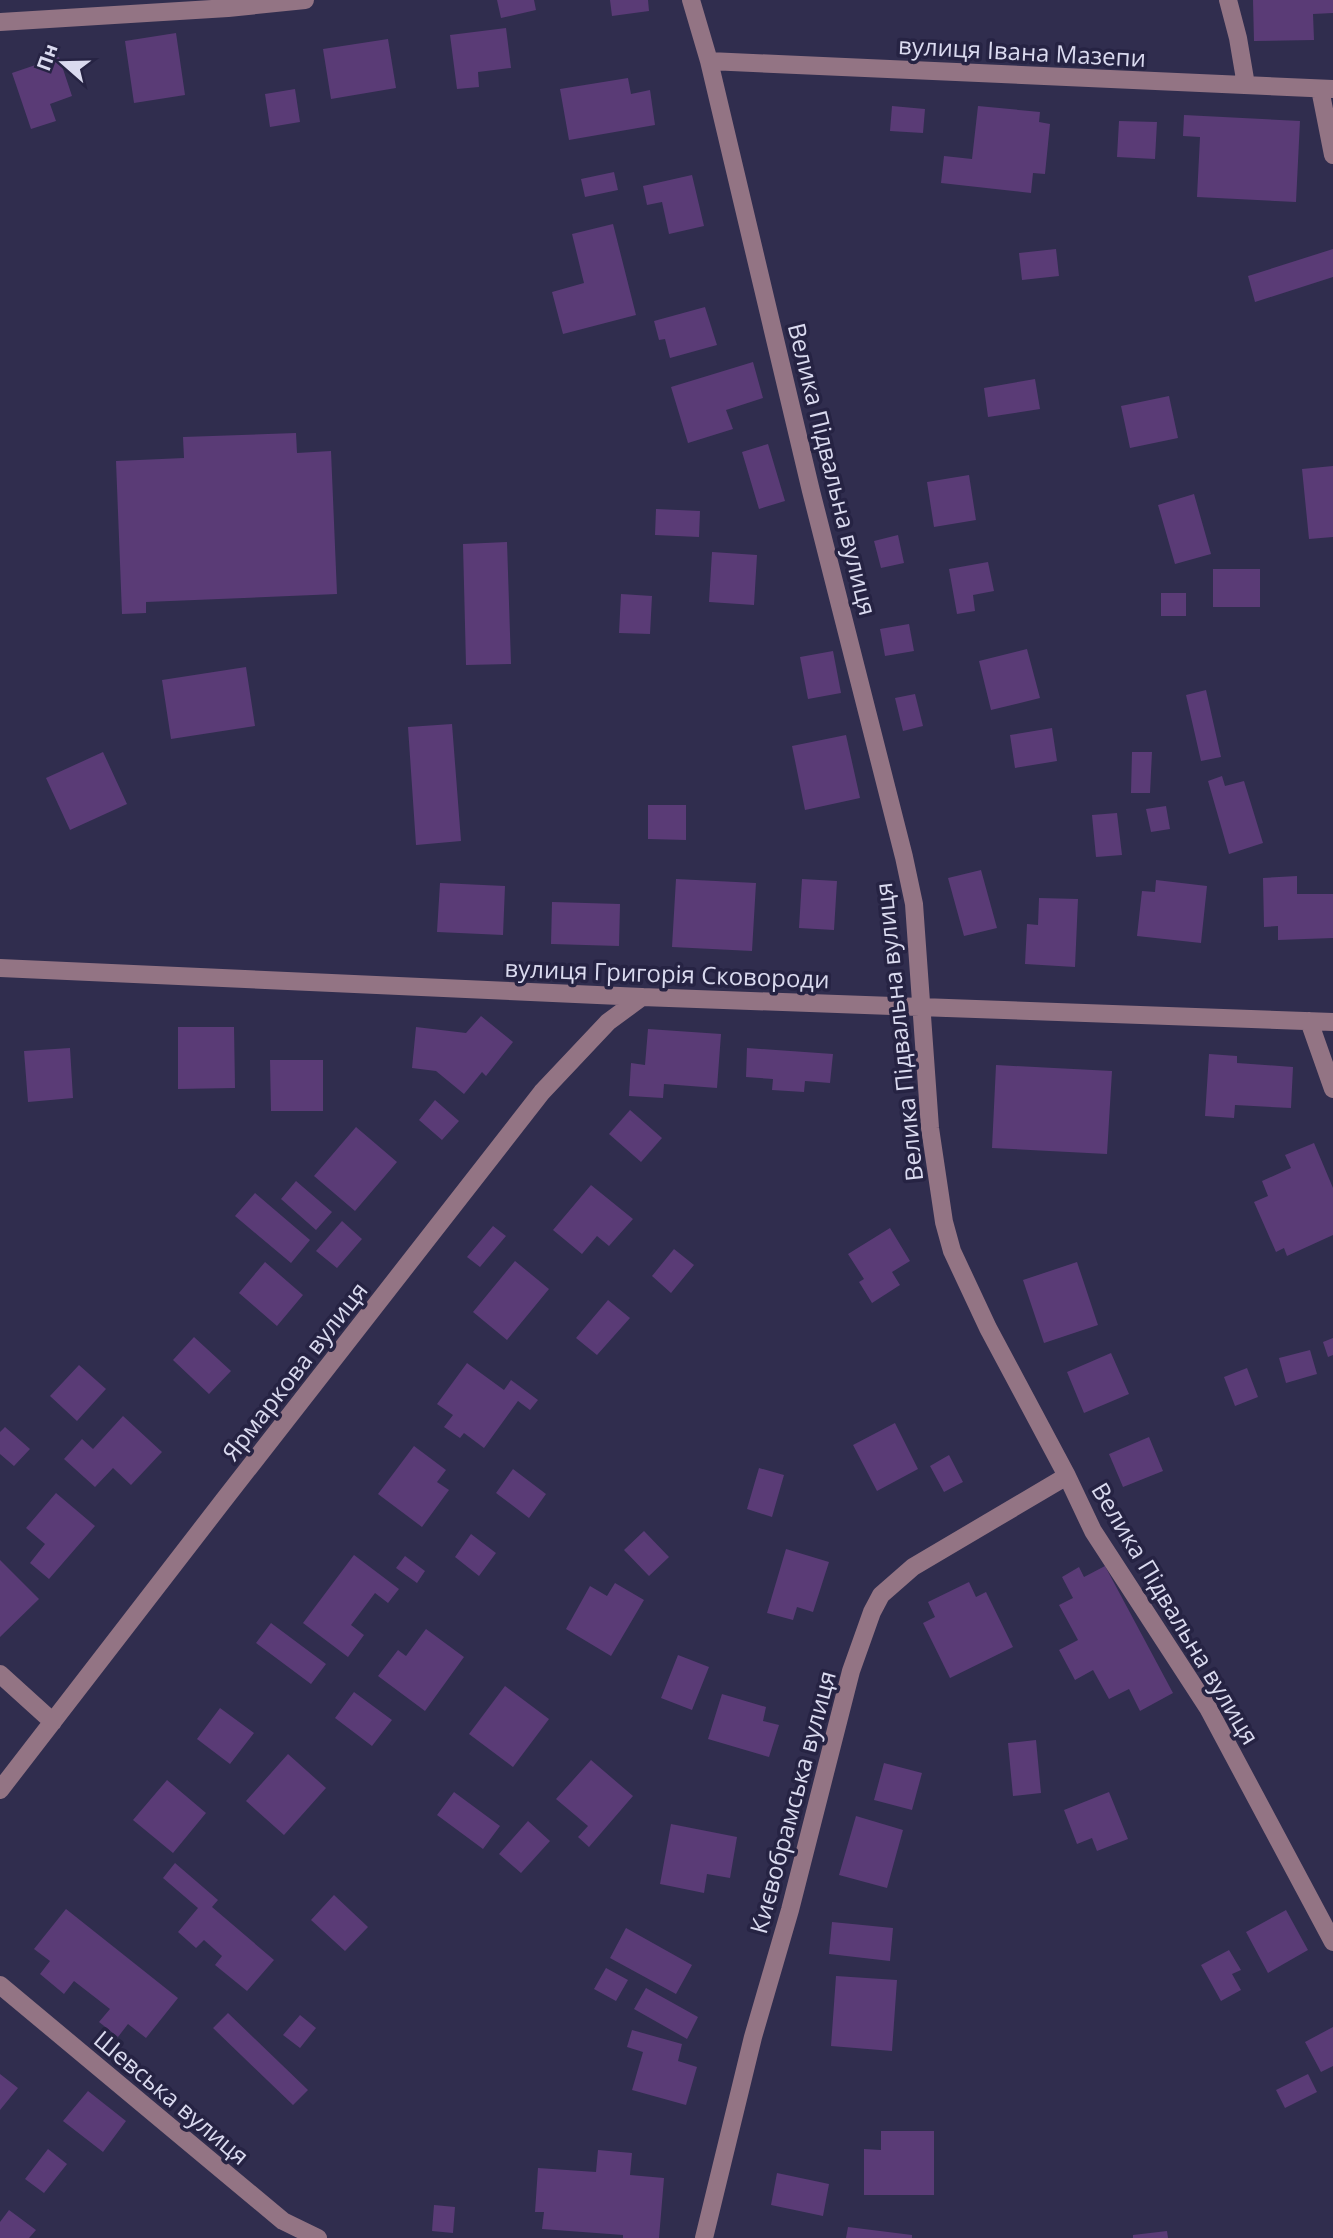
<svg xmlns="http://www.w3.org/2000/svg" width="1333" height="2238" viewBox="0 0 1333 2238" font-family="'Open Sans',sans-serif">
<rect width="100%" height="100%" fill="#302d4e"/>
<path fill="#5a3b76" d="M 497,0 L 534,0 L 536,10 L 501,18 Z
M 610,0 L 648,0 L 649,11 L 612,16 Z
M 1253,0 L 1333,0 L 1333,13 L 1313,14 L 1314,40 L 1254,41 Z
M 506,28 L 511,68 L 478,72 L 479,87 L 457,89 L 450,35 Z
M 176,33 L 185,95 L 134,103 L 125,41 Z
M 388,39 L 396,88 L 331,99 L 323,49 Z
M 59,57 L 72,96 L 50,104 L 56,121 L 31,129 L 12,73 Z
M 628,78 L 631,94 L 650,90 L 655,125 L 569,140 L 560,89 Z
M 295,89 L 300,122 L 270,127 L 265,94 Z
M 892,106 L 925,109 L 923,133 L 890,131 Z
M 978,106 L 1040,112 L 1039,122 L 1050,124 L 1045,174 L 1033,173 L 1031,193 L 941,183 L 944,156 L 972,159 Z
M 1184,115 L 1300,121 L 1296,202 L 1197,197 L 1200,137 L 1183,136 Z
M 1119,121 L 1157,122 L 1155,159 L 1117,157 Z
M 614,172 L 618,190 L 585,197 L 581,179 Z
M 692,175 L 704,226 L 669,234 L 662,202 L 647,205 L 643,186 Z
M 613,224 L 636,315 L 563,334 L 552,292 L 584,283 L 572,234 Z
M 1056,249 L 1059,276 L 1022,280 L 1019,253 Z
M 1333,249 L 1333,277 L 1255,302 L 1248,276 Z
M 705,307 L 717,345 L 670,358 L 665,339 L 659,340 L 654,321 Z
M 753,362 L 763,398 L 726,410 L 733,429 L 688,443 L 671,387 Z
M 1035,379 L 1040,409 L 988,417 L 984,388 Z
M 1169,396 L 1178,438 L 1130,448 L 1121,406 Z
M 296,433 L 297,453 L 331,451 L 337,594 L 146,602 L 146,613 L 122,614 L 116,461 L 184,458 L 183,437 Z
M 768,444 L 785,501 L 759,509 L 742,452 Z
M 1333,466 L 1333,537 L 1309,539 L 1302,469 Z
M 969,475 L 976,520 L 934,527 L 927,482 Z
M 1194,494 L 1211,554 L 1175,564 L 1158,505 Z
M 656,509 L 700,511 L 699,537 L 655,535 Z
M 898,535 L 904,563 L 881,568 L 874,541 Z
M 507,542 L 511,664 L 466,665 L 463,544 Z
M 712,552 L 757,555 L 754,605 L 709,602 Z
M 988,562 L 994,591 L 973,595 L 975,611 L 957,614 L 949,569 Z
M 1213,569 L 1260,569 L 1260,607 L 1213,607 Z
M 1161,593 L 1186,593 L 1186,616 L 1161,616 Z
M 621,594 L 652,596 L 650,634 L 619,633 Z
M 909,624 L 914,651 L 885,656 L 880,629 Z
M 1027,649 L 1040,698 L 991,710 L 979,661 Z
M 833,651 L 841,693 L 808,699 L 800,657 Z
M 246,667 L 255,726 L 171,739 L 162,680 Z
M 1206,690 L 1221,757 L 1201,761 L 1186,695 Z
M 915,694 L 923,726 L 903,731 L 895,698 Z
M 452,724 L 461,841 L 416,845 L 408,727 Z
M 1052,728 L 1057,761 L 1015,768 L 1010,735 Z
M 846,735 L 860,798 L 805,810 L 792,746 Z
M 103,752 L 127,804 L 70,830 L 46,778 Z
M 1132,752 L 1152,752 L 1150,793 L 1131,793 Z
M 1222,776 L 1225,786 L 1244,781 L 1263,843 L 1229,854 L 1208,781 Z
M 648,805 L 686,805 L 686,840 L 648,839 Z
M 1166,806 L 1170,829 L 1151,832 L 1146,809 Z
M 1117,813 L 1122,855 L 1096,857 L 1092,815 Z
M 981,870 L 997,928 L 964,936 L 948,878 Z
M 1297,876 L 1297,894 L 1333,894 L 1333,938 L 1278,940 L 1278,926 L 1264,927 L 1263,878 Z
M 676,879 L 756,883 L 752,951 L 672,947 Z
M 802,879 L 837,881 L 834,930 L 799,928 Z
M 1156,880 L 1207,886 L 1201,943 L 1137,936 L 1142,891 L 1155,892 Z
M 440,883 L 505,886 L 503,935 L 437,932 Z
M 1039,898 L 1078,899 L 1075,967 L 1025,964 L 1027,924 L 1038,925 Z
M 552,902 L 620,904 L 619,946 L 551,944 Z
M 481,1016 L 513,1042 L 486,1076 L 482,1072 L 464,1094 L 436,1071 L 412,1068 L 416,1027 L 466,1033 Z
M 178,1027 L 234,1027 L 235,1088 L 178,1089 Z
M 648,1029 L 721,1034 L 717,1088 L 664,1084 L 663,1098 L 629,1096 L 631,1063 L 645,1065 Z
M 70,1048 L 73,1098 L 28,1102 L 24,1051 Z
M 747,1048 L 833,1054 L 830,1083 L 805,1081 L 804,1092 L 772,1090 L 773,1079 L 746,1077 Z
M 1209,1054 L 1237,1056 L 1237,1063 L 1293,1067 L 1291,1108 L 1235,1105 L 1234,1118 L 1205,1116 Z
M 270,1060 L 323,1060 L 323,1111 L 271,1111 Z
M 996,1065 L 1112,1071 L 1107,1154 L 992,1148 Z
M 435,1100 L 459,1121 L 442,1140 L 419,1120 Z
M 630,1110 L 662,1138 L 641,1162 L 609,1134 Z
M 356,1127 L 397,1162 L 355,1211 L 314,1176 Z
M 1314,1143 L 1333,1188 L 1333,1235 L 1287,1256 L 1284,1248 L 1276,1252 L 1254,1202 L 1268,1196 L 1262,1181 L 1291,1168 L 1285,1155 Z
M 296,1181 L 332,1212 L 316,1230 L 281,1199 Z
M 591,1185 L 633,1219 L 609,1246 L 597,1236 L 582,1254 L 553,1230 Z
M 255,1193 L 310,1240 L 291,1263 L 235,1216 Z
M 342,1221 L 362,1239 L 337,1268 L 316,1251 Z
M 493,1226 L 506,1236 L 480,1267 L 467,1257 Z
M 890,1228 L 910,1261 L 892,1272 L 900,1285 L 872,1303 L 859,1282 L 864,1279 L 848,1254 Z
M 674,1249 L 694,1265 L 671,1293 L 652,1276 Z
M 515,1261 L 549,1289 L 507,1340 L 473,1312 Z
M 265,1262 L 303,1295 L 277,1326 L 239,1293 Z
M 1077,1262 L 1098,1325 L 1044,1343 L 1023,1280 Z
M 608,1300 L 630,1318 L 597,1355 L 576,1338 Z
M 194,1337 L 231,1371 L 209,1394 L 173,1360 Z
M 1333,1338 L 1333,1355 L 1328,1357 L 1323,1342 Z
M 1310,1350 L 1317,1374 L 1286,1383 L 1279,1358 Z
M 1111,1353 L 1129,1394 L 1084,1413 L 1067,1372 Z
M 467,1363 L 504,1390 L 511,1380 L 538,1400 L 530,1410 L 518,1401 L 484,1448 L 464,1433 L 460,1438 L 444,1427 L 453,1415 L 437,1404 Z
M 79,1365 L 106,1389 L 77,1421 L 50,1396 Z
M 1247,1368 L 1258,1397 L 1235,1406 L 1224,1377 Z
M 123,1416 L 162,1452 L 131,1485 L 113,1468 L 95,1487 L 64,1459 L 82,1439 L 93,1449 Z
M 895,1423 L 918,1469 L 877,1491 L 853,1445 Z
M 5,1427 L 30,1449 L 14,1466 L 0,1454 L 0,1432 Z
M 1149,1437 L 1163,1471 L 1123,1487 L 1109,1454 Z
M 414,1446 L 446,1470 L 437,1482 L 449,1490 L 422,1527 L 378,1494 Z
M 949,1455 L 963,1482 L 944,1492 L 930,1466 Z
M 759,1468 L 784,1475 L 772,1517 L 747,1509 Z
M 513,1469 L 546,1494 L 529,1518 L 496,1493 Z
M 56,1493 L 95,1526 L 49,1579 L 30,1563 L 45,1544 L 26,1528 Z
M 644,1531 L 669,1557 L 649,1576 L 624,1550 Z
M 471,1534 L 496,1553 L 479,1576 L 455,1557 Z
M 786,1549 L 829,1562 L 813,1612 L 797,1607 L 793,1620 L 767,1613 Z
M 354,1555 L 399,1589 L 388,1603 L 375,1593 L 351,1625 L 364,1635 L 348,1657 L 303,1623 Z
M 405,1556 L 425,1571 L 417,1583 L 396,1568 Z
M 0,1560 L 39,1599 L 0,1637 Z
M 1105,1566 L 1173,1693 L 1140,1711 L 1129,1689 L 1109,1699 L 1093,1670 L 1075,1680 L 1059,1650 L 1078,1640 L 1059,1605 L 1073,1598 L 1062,1577 L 1079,1567 L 1084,1577 Z
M 969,1582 L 976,1597 L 986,1592 L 1013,1647 L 950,1678 L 923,1623 L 935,1617 L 928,1602 Z
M 615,1583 L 644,1600 L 611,1656 L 566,1629 L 590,1586 L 607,1596 Z
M 271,1623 L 326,1664 L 311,1684 L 256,1643 Z
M 426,1629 L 464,1657 L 425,1711 L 378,1676 L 398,1650 L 406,1656 Z
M 678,1655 L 709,1667 L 692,1710 L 661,1698 Z
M 505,1686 L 549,1719 L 513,1767 L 469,1734 Z
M 354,1692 L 392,1720 L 372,1746 L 335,1718 Z
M 722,1694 L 766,1707 L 763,1721 L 779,1725 L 769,1757 L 708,1739 Z
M 220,1708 L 254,1733 L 230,1764 L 197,1739 Z
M 1036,1740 L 1041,1793 L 1013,1796 L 1008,1743 Z
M 288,1754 L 326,1788 L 284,1835 L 246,1801 Z
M 591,1760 L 633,1796 L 589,1847 L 578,1837 L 588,1826 L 556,1799 Z
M 884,1763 L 922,1773 L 912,1810 L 874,1800 Z
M 167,1780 L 206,1813 L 173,1853 L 133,1820 Z
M 454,1792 L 500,1826 L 483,1849 L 437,1815 Z
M 1109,1792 L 1128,1839 L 1097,1851 L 1092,1838 L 1077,1844 L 1064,1810 Z
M 856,1816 L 903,1830 L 887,1888 L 839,1875 Z
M 528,1821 L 550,1841 L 521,1873 L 499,1854 Z
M 671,1824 L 737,1837 L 730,1878 L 707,1874 L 704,1893 L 660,1884 Z
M 175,1863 L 218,1900 L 212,1907 L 274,1960 L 247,1991 L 215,1965 L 222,1956 L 204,1940 L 196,1948 L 178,1932 L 198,1908 L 163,1878 Z
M 334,1895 L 368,1927 L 345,1951 L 311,1920 Z
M 66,1909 L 178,1998 L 146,2038 L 128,2024 L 118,2037 L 99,2022 L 110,2009 L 74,1981 L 64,1994 L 40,1974 L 50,1961 L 34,1949 Z
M 1286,1910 L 1308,1950 L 1268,1973 L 1246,1932 Z
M 832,1922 L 893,1928 L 890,1961 L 829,1954 Z
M 626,1928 L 692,1965 L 676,1994 L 610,1958 Z
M 1229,1950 L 1241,1970 L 1232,1974 L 1241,1990 L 1221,2001 L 1201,1965 Z
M 606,1968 L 628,1980 L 616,2001 L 594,1989 Z
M 836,1976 L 897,1980 L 892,2051 L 831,2046 Z
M 646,1988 L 698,2017 L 687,2039 L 634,2009 Z
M 228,2013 L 308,2090 L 293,2105 L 213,2028 Z
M 300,2015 L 316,2028 L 300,2048 L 283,2035 Z
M 1333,2027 L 1333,2066 L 1321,2072 L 1305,2042 Z
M 632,2030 L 682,2044 L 678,2061 L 697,2067 L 686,2105 L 632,2090 L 643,2052 L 627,2047 Z
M 0,2074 L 18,2088 L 0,2110 Z
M 1308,2074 L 1317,2092 L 1285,2108 L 1276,2090 Z
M 88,2091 L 126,2121 L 103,2152 L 63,2121 Z
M 881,2131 L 934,2131 L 934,2195 L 864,2195 L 864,2149 L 881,2150 Z
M 48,2149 L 67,2164 L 44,2193 L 25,2179 Z
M 598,2150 L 632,2153 L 630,2175 L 664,2178 L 659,2238 L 623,2238 L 623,2235 L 542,2229 L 544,2212 L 535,2212 L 538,2168 L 596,2172 Z
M 777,2173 L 829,2184 L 823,2216 L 771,2205 Z
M 434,2205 L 455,2207 L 453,2233 L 432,2231 Z
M 9,2210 L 36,2230 L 29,2238 L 0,2238 L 0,2222 Z
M 848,2227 L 912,2235 L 912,2238 L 846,2238 Z
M 1167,2231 L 1168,2238 L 1133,2238 L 1133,2235 Z"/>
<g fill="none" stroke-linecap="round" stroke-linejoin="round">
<path stroke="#937484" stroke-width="18" d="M 691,0 L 709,61 L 811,491 L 904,857 L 914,904 L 930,1128 L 944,1222 L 952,1251 L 988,1328 L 1067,1476 L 1093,1531 L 1208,1708 L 1333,1942
M 1228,0 L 1238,38 L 1246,85
M 0,22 L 228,8 L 305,0
M 709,61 L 1333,89
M 1320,89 L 1333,155
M 0,968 L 642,997 L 1333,1022
M 1309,1021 L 1333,1089
M 0,1674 L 53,1722
M 0,1790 L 223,1501 L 542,1092 L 608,1022 L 642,997
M 0,1985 L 283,2221 L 318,2238
M 704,2238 L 753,2037 L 790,1910 L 851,1671 L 872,1612 L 881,1595 L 913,1567 L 1067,1476"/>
</g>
<g text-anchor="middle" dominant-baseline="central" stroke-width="7" stroke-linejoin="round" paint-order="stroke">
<g font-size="24" fill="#dadaef" stroke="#262343">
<text transform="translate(1022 51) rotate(3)">вулиця Івана Мазепи</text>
<text transform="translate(833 469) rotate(76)">Велика Підвальна вулиця</text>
<text transform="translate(667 973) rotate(2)">вулиця Григорія Сковороди</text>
<text transform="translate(898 1032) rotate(-96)">Велика Підвальна вулиця</text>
<text transform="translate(294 1371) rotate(-52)">Ярмаркова вулиця</text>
<text transform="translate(1176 1613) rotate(59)">Велика Підвальна вулиця</text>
<text transform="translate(792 1802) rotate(-75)">Києвобрамська вулиця</text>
<text transform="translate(172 2097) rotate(40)">Шевська вулиця</text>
</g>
</g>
<g transform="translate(63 63) rotate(290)" stroke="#262343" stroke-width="5" paint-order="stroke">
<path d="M0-5L12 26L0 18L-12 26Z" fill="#dadaef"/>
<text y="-10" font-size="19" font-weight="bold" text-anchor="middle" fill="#dadaef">Пн</text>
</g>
</svg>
